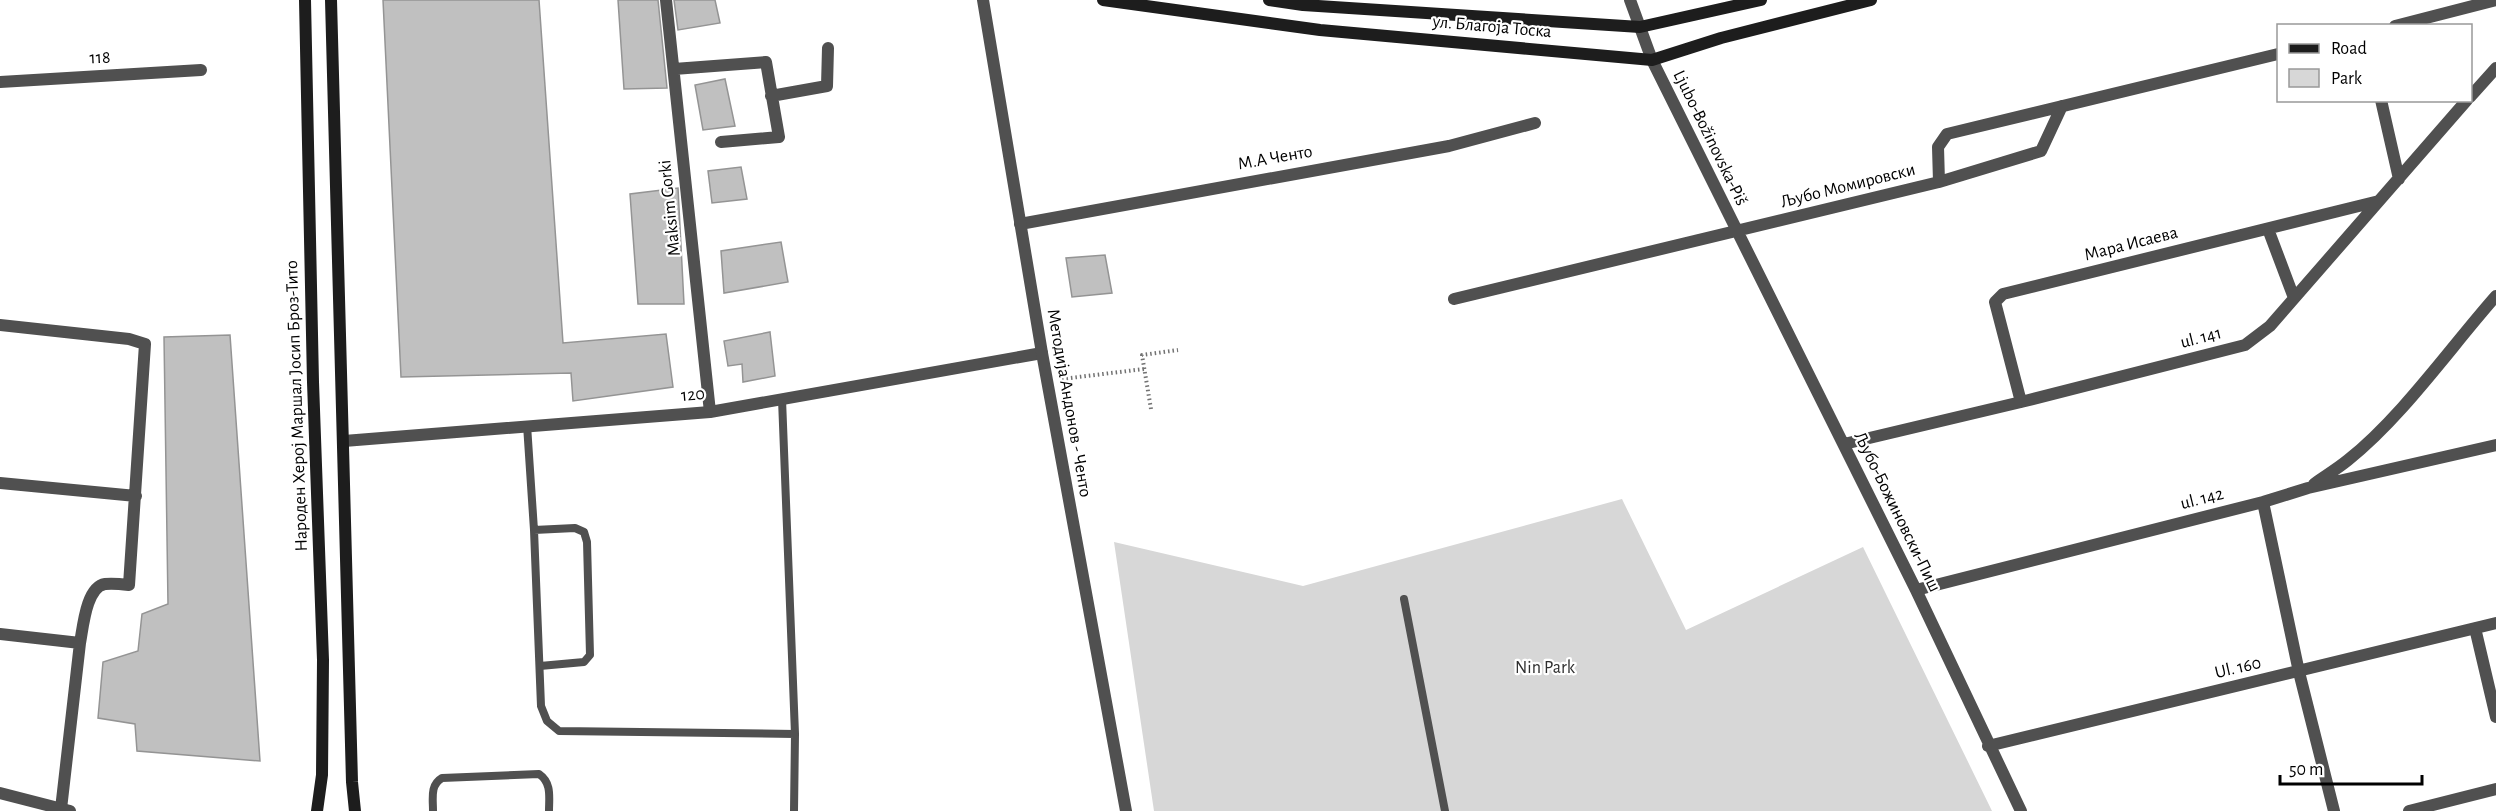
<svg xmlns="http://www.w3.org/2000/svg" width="2496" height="811" viewBox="0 0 2496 811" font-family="'Alegreya Sans',sans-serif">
<rect width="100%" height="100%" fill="#fff"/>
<path fill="#d7d7d7" d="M 1622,499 L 1686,630 L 1863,547 L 1992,811 L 1154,811 L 1114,542 L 1303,586 Z"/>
<path fill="#c0c0c0" stroke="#949494" stroke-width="1.5" d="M 383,0 L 539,0 L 563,343 L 666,334 L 673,387 L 573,401 L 571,373 L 401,377 Z
M 618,0 L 658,0 L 667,88 L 624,89 Z
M 674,0 L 715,0 L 720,23 L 678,30 Z
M 725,79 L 735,126 L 703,130 L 695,85 Z
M 741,167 L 747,199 L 712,203 L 708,171 Z
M 678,188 L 684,304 L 638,304 L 630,194 Z
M 781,242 L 788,282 L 724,293 L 721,251 Z
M 1105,255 L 1112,293 L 1072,297 L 1066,258 Z
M 770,332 L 775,376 L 743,382 L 742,364 L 728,366 L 724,341 Z
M 230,335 L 260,761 L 137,751 L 135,724 L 98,718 L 103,662 L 138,651 L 142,614 L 168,604 L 164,337 Z"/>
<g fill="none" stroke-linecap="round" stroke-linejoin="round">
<path stroke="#727272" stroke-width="4" stroke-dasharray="1.5 3" stroke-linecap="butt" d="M 1062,379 L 1144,369
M 1151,409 L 1142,355 L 1178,350"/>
<path stroke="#505050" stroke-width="8" d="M 782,399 L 795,734 L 794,811
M 527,425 L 534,530 L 541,706 L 547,721 L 559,731 L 795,734
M 534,530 L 575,528 L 584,532 L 587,542 L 590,655 L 584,662 L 540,666
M 1404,599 L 1445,811
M 433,811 C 433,798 430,785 442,778 L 539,774 C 552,783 549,797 549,811"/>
<path stroke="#505050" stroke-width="12" d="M 666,0 L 710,412
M 1630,0 L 1652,60 L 1916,590 L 2021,811
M 2395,26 L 2496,0
M 674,69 L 766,62 L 779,137 L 721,142
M 0,82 L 201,70
M 771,96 L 827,86 L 828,48
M 2470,97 L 2496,68
M 2381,100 L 2399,179
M 1939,182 L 2041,151 L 2062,106
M 1020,224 L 1449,146 L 1535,123
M 2268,229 L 2294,298
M 1454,299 L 1939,182 L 1938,147 L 1947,134 L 2278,54
M 0,325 L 129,339 L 145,344 L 129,585 C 121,584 112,583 105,584 C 86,587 83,628 80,643
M 2021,402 L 1995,302 L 2003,294 L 2379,201
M 344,441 L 710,412 L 1042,353
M 1844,444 L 2021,402 L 2245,345 L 2270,326 L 2467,100
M 0,483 L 136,496
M 2314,484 C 2325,476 2337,469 2348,460 C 2402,417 2450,348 2496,296
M 2263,502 L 2299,672 L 2334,811
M 1916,590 L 2263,502 L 2308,488 L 2496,445
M 2475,628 L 2496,717
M 0,634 L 80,643 L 61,809
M 1988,746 L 2496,623
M 2409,811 L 2496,789"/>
<path stroke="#505050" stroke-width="12" d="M 983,0 L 1042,353 L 1126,811
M 0,793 L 70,811"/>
<path stroke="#1d1d1d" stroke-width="12" d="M 305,0 L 313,382 L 323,660 L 322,775 L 317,811
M 331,0 L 352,782 L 355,811
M 1103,0 L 1320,30 L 1652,60 L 1721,38 L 1871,0
M 1269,0 L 1303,5 L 1640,27 L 1761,0"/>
</g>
<g text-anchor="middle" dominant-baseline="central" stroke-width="4.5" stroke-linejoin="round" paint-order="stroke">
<g font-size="18" fill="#000" stroke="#fff">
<text transform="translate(1492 27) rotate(5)">ул. Благоја Тоска</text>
<text transform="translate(100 58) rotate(-3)">118</text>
<text transform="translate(1710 138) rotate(64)">Ljubo-Božinovska-Piš</text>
<text transform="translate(1275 158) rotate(-10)">М.А Ченто</text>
<text transform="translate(1848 186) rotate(-14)">Љубо Момировски</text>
<text transform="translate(670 208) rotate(-96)">Maksim Gorki</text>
<text transform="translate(2131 244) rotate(-14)">Мара Исаева</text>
<text transform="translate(2201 338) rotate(-14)">ul. 141</text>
<text transform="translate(693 395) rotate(-5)">120</text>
<text transform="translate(1069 403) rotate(80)">Методија Андонов - Ченто</text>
<text transform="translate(297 406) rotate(-92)">Народен Херој Маршал Јосип Броз-Тито</text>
<text transform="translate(2202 499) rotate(-14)">ul. 142</text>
<text transform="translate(1897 512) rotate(64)">Љубо-Божиновски-Пиш</text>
<text transform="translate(2238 668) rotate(-13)">Ul. 160</text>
</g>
<g font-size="18" fill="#2e2e2e" stroke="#fff">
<text x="1545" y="668">Nin Park</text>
</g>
</g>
<rect x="2277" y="24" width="195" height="78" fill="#ffffff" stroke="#999999" stroke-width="1.5"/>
<rect x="2289" y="44" width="30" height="9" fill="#1d1d1d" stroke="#999999" stroke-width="1.5"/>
<text x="2331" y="54" font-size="18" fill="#000000">Road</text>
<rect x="2289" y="69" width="30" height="18" fill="#d7d7d7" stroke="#999999" stroke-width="1.5"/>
<text x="2331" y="84" font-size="18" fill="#000000">Park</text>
<path d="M2280 775v9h142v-9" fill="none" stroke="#000000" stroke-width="3"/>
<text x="2289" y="775" font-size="18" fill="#000000" stroke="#ffffff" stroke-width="4.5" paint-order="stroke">50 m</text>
</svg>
